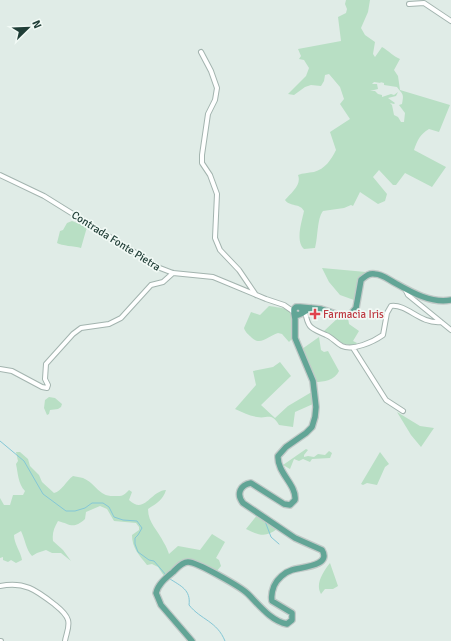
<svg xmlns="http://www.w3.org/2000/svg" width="451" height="641" viewBox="0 0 451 641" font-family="Signika,sans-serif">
<rect width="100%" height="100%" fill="#e0ece7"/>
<path fill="#b8dfc4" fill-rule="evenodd" d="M 346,0 L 370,0 L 368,12 L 361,28 L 365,35 L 375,42 L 373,54 L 375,57 L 382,47 C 389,51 393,56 400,59 L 394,70 L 398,76 L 400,90 L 450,105 L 439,132 L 429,129 C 420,134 417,141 414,150 L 446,167 L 432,187 L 405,173 L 396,185 L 393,185 L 379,170 L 373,177 L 387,194 L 385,201 L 378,204 L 360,192 L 353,206 L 351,205 L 344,208 L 323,211 C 317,218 318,238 315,248 L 304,249 C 295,241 302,221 304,211 C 300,203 290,207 285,200 C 291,193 302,185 298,175 C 303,173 308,173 314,172 C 325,169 331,160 336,150 L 330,132 L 350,119 L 340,104 L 344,99 L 340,87 L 329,74 L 325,75 L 324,81 L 321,86 L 311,85 L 305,87 L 294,95 L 288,94 L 306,76 L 309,68 L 304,60 L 299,59 L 301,56 L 298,49 L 341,41 L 338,17 L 346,13 L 347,9 L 345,4 ZM 374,82 L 381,83 L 380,82 L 384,83 L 384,85 L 397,87 C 403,95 404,93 402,104 L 399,105 L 405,113 L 404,122 L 401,122 L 398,117 L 394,115 L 392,105 L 390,103 L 394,104 L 395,103 L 388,98 L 396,96 L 398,92 L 394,95 L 391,94 L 382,97 L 382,95 L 378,94 L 375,91 L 370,91 L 378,89 L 377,84 L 372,84 Z
M 72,221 L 87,227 L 81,248 C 74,246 62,246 57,243 L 60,231 L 63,230 L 67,223 Z
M 322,268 L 366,272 L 359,279 L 355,298 L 354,300 L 340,295 L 329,282 Z
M 269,306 C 279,308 296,307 293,324 C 292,329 291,333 292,339 L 289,342 L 282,334 L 278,333 C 268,336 261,346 252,338 C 249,335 245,332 244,328 L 251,312 L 260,315 Z
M 339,317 L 348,318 L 349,324 L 359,331 L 353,341 L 357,343 L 354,346 L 341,343 L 324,331 Z
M 319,337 L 321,350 L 324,352 L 328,351 L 339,371 C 335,380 324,382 315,382 L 302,349 Z
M 280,362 L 291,376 L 261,405 L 275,418 L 288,406 L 310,393 L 313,393 L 313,404 L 295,412 L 293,427 L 279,425 C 271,412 268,419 257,417 C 249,416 242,412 235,409 L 256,385 L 253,371 L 273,367 Z
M 49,397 L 55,398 L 62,404 L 61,407 L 58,409 L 50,410 L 49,414 L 47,415 L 44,408 L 45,400 Z
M 397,412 L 420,426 L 434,428 L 421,447 L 411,435 Z
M 306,449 L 308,450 L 304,455 L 304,457 L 308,456 L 314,457 L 318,454 L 325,455 L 329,451 L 332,453 L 330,458 L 312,459 L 310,462 L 303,459 L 299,461 L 294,459 L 290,469 L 283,465 Z
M 16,452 L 20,452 L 28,459 L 30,466 L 39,475 L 42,482 L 54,493 C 62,491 66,481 73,476 C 76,477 80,477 83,478 C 97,484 98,497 115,496 C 123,496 123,496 129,490 L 132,492 L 129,500 C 145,515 150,491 166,490 C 163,500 157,503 148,509 C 148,523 158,530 164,543 C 166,546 168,551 169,554 L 178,546 L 200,550 L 212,534 L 225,542 L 216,558 L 219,560 L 221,566 L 216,572 L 196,562 L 177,565 L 164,576 L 158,567 L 152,564 L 147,565 C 139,555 132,548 132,535 L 139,530 L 139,527 L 136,523 L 114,521 L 107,509 L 100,506 L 86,512 L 85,519 C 73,530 70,524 58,521 C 54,528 52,533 53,541 L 63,550 L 71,561 L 61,553 L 52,553 L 46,550 L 37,553 L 32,556 C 26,550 25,539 21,531 L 14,535 C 14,544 21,552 22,560 L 16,563 L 11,560 L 8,562 L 3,560 L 3,557 L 0,558 L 0,498 L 4,505 L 10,505 L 13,495 L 23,495 L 25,491 C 18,484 18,473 16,464 L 18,461 Z
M 380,452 L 389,464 L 385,467 L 377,485 L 367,483 L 363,485 L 361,484 Z
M 258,514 L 277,529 C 266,538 258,535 246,529 Z
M 330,563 L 338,586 L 333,589 L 325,589 L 321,594 C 315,584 323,572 330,563 Z"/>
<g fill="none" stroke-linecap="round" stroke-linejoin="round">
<path stroke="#84c7d6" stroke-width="1" d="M 0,441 L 24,461 L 43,494 L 66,511 L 75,511 L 85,508 L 92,503 L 103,503 L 109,507 L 114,517 L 123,520 L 137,521 L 142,528 L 138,535 L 135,538 L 135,544 L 138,552 L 149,560 L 154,561 L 166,575
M 265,521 L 271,537 L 279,544
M 170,579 C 181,586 191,590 189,605 C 201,620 217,621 225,641"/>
<defs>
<path id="minor" d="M 409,4 L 424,3 L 451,21
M 201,52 L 211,71 L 217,88 L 215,100 L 208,114 L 202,155 L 202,163 L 210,175 L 217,194 L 215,238 L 220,250 L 239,270 L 256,295
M 0,175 L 44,196 L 160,268 L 173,273 L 213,277 L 266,299 L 284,305 L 294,312
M 405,289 L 408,295 L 451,330
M 305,311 C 308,329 311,328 326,335 C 332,337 336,343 342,346 C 353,351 373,342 383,335 L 387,313 L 391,306 C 408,304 419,324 441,322
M 353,348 L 386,400 L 403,411
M 0,369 L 12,371 L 42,387 L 47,388 L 48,385 L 45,379 L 46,364 L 73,334 L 81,328 L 109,324 L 121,318 L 151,285 L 163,282 L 173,273
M 0,586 C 24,581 36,590 54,604 C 59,608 66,613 68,620 C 70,627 66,634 65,641
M 0,641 L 1,641"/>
<path id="major" d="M 300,307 L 321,309 L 342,316 L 350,315 L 356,308 L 361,280 C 366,276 369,273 375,274 C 382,274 389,280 395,283 C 411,292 432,304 451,300
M 302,313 L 302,309 L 300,307 L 296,307 L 294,309 L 294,313 L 298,315 C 303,314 306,310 311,308
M 192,641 L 161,605 L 156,593 C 158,584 166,578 173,572 C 177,568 182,562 188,562 C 197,562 241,587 248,594 C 259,605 271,621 287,624 L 292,620 L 292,613 L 272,601 C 271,596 272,591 274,586 C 277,579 285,572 292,570 C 301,567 332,566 322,550 L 295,538 L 243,503 C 236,494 240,485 251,483 L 284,504 L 290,505 L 295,500 C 297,485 277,473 278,456 L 286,447 L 306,433 L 312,427 L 315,417 L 316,407 L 313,381 L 295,338 L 295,319 L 294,313"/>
</defs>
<use href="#minor" stroke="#a3b4af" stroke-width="6"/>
<use href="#major" stroke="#c1c9c7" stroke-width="8"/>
<use href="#minor" stroke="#fff" stroke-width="4"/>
<use href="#major" stroke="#62a596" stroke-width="5.5"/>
</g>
<path fill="#e0444e" stroke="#f1f9f5" stroke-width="1.5" d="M313 308h4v4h4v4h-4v4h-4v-4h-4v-4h4z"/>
<g text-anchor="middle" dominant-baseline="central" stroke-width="3.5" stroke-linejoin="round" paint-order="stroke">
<g font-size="11" fill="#203e37" stroke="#f1f9f5">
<text transform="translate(116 241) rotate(32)">Contrada Fonte Pietra</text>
</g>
<g font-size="11" fill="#be3a42" stroke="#f1f9f5" text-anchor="start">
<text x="323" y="314">Farmacia Iris</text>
</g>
</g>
<g transform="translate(28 28) rotate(67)" stroke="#f1f9f5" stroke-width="3" paint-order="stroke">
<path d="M0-3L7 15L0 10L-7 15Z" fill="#203e37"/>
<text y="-6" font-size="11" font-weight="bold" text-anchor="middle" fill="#203e37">N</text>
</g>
</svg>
